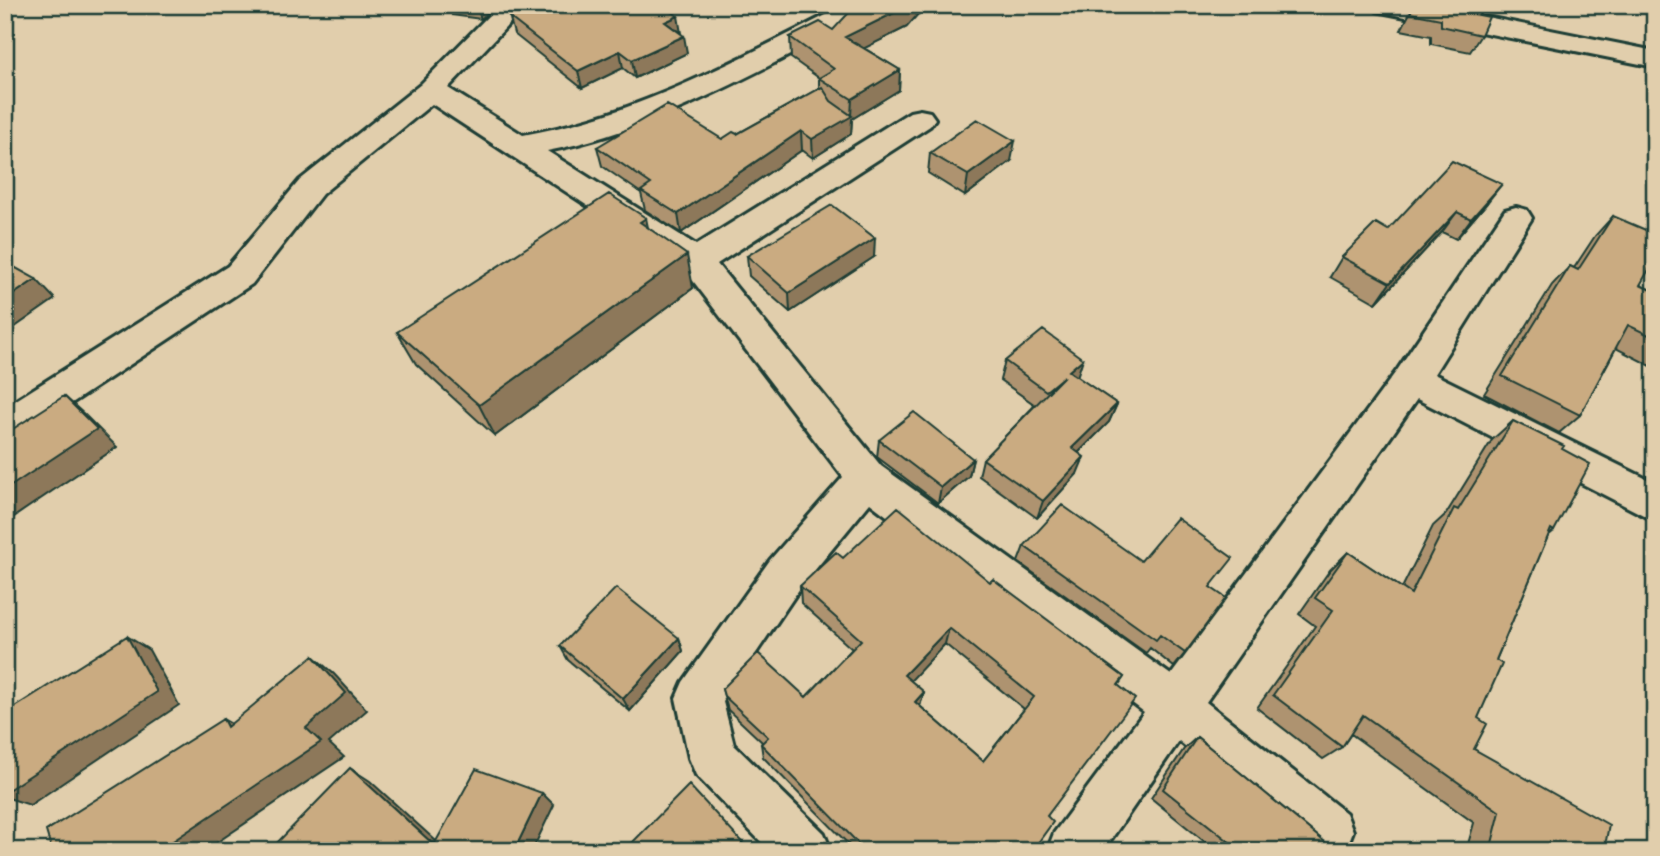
<svg xmlns="http://www.w3.org/2000/svg" width="1660" height="856" viewBox="0 0 1660 856" font-family="Kalam,sans-serif">
<rect width="100%" height="100%" fill="#e1ceac"/>
<filter id="ink" filterUnits="userSpaceOnUse"><feTurbulence type="fractalNoise" baseFrequency=".0143" numOctaves="2"/><feDisplacementMap in="SourceGraphic" scale="14" xChannelSelector="R" yChannelSelector="G"/><feConvolveMatrix kernelMatrix="1 2 1 2 8 2 1 2 1" color-interpolation-filters="sRGB"/></filter>
<g filter="url(#ink)">
<g fill="none" stroke-linecap="round" stroke-linejoin="round">
<defs>
<path id="minor" d="M 499,5 L 527,5 L 448,88 L 523,135 C 636,116 736,60 838,9 L 847,7 L 856,9 L 860,15 L 856,21 C 757,71 657,130 547,151 L 696,245 L 910,112 L 920,110 L 930,112 L 935,119 L 930,126 L 717,264 L 881,466 L 1171,675 L 1398,369 L 1505,210 L 1516,207 L 1527,210 L 1532,218 L 1434,374 L 1655,483 L 1655,521 L 1417,399 L 1206,702 L 1346,813 L 1353,831 L 1346,849 L 1310,849 L 1179,741 L 1103,851 L 1047,851 L 1054,833 L 1144,712 L 870,503 L 800,588 L 723,702 L 734,745 L 824,833 L 831,851 L 770,851 L 696,775 L 689,758 L 676,698 L 683,682 L 770,560 L 843,477 L 684,269 L 432,104 L 322,194 L 252,284 L 19,438 L 5,443 L 5,407 L 228,266 L 300,180 L 421,84 Z
M 1373,5 L 1427,5 L 1655,51 L 1655,67 L 1386,13 L 1377,11 Z"/>
</defs>
<use href="#minor" stroke="#1f3d34" stroke-width="6"/>
<use href="#minor" fill="#e1ceac" fill-rule="evenodd"/>
</g>
<path fill="#ae936f" stroke="#1f3d34" stroke-width="2" fill-rule="evenodd" d="M 448,5 L 496,5 L 481,19 L 452,15 Z
M 1414,5 L 1481,35 L 1470,52 L 1431,44 L 1431,36 L 1401,30 Z
M 1432,5 L 1492,5 L 1487,14 Z
M 507,7 L 680,33 L 687,53 L 635,78 L 623,68 L 582,88 L 514,34 Z
M 907,27 L 864,48 L 900,70 L 899,90 L 852,119 L 851,134 L 813,158 L 802,150 L 681,233 L 645,210 L 641,193 L 602,166 L 597,147 L 722,139 L 737,134 L 819,88 L 819,78 L 791,58 L 790,37 L 833,30 Z
M 930,153 L 1011,161 L 965,196 L 928,173 Z
M 1486,204 L 1456,239 L 1442,232 L 1376,303 L 1330,277 L 1342,257 L 1388,230 Z
M 1613,216 L 1640,285 L 1655,292 L 1655,368 L 1616,348 L 1580,415 L 1559,433 L 1484,394 L 1552,285 L 1570,266 L 1574,268 L 1595,236 Z
M 648,228 L 693,288 L 495,436 L 416,364 L 397,332 Z
M 747,256 L 874,257 L 790,312 L 749,276 Z
M 1005,361 L 1077,377 L 1117,404 L 1109,422 L 1078,453 L 1077,474 L 1037,518 L 979,476 L 983,459 L 1035,405 L 1000,380 Z
M 1513,421 L 1562,449 L 1554,531 L 1548,536 L 1496,660 L 1478,718 L 1474,749 L 1604,851 L 1466,851 L 1474,823 L 1351,734 L 1342,747 L 1323,759 L 1257,708 L 1315,626 L 1299,614 L 1330,570 L 1348,552 L 1402,588 L 1433,526 L 1446,514 L 1492,440 Z
M 879,440 L 973,459 L 969,476 L 938,503 L 877,457 Z
M 1024,546 L 1141,561 L 1210,587 L 1185,653 L 1174,667 L 1150,648 L 1146,653 L 1018,562 Z
M 843,558 L 990,582 L 1124,677 L 1118,686 L 1047,816 L 1032,851 L 855,851 L 763,757 L 761,744 L 762,742 L 728,710 L 722,689 L 806,697 L 852,649 L 801,603 L 800,586 ZM 945,644 L 1024,709 L 983,761 L 920,706 L 924,692 L 910,680 Z
M 679,638 L 683,651 L 630,711 L 568,660 L 560,646 Z
M 1197,737 L 1326,843 L 1342,851 L 1216,851 L 1151,798 L 1184,749 Z"/>
<path fill="#8d785a" stroke="#1f3d34" stroke-width="2" d="M 476,5 L 496,5 L 481,19 Z
M 910,5 L 926,5 L 907,27 L 845,58 L 845,37 Z
M 678,16 L 681,33 L 665,22 Z
M 684,36 L 687,53 L 635,78 L 632,60 Z
M 620,51 L 623,68 L 582,88 L 578,71 Z
M 900,70 L 899,90 L 852,119 L 851,134 L 813,158 L 812,139 L 851,116 L 852,99 Z
M 801,131 L 802,150 L 681,233 L 678,214 Z
M 1015,141 L 1011,161 L 965,196 L 968,175 Z
M 1502,184 L 1486,204 L 1456,239 L 1471,219 Z
M 1457,212 L 1442,232 L 1376,303 L 1390,283 Z
M 646,218 L 653,252 L 640,222 Z
M 875,238 L 874,257 L 790,312 L 789,293 Z
M 687,255 L 693,288 L 495,436 L 479,405 Z
M 36,279 L 55,299 L 5,334 L 5,300 Z
M 1083,359 L 1077,377 L 1069,371 Z
M 64,396 L 85,415 L 117,447 L 5,523 L 5,490 Z
M 1117,404 L 1109,422 L 1065,466 L 1072,448 Z
M 1084,457 L 1077,474 L 1037,518 L 1043,501 Z
M 973,459 L 969,476 L 938,503 L 941,487 Z
M 949,628 L 945,644 L 902,690 L 904,675 Z
M 127,636 L 149,650 L 179,705 L 30,805 L 5,797 L 5,792 Z
M 679,638 L 683,651 L 630,711 L 623,699 Z
M 313,656 L 334,674 L 367,710 L 329,743 L 344,757 L 204,851 L 158,851 Z
M 924,692 L 920,706 L 915,702 Z
M 223,719 L 249,734 L 227,727 Z
M 350,768 L 370,781 L 447,851 L 434,845 Z
M 542,793 L 554,805 L 532,851 L 514,851 Z"/>
<path fill="#caab81" stroke="#1f3d34" stroke-width="2" fill-rule="evenodd" d="M 509,5 L 662,5 L 678,16 L 665,22 L 684,36 L 632,60 L 620,51 L 578,71 L 509,17 L 518,9 L 507,7 Z
M 856,5 L 910,5 L 845,37 L 900,70 L 852,99 L 819,78 L 834,69 L 790,37 L 820,22 L 833,30 Z
M 1414,5 L 1431,5 L 1489,17 L 1481,35 L 1441,26 L 1441,19 L 1410,13 Z
M 822,87 L 831,101 L 852,116 L 812,139 L 801,131 L 678,214 L 641,191 L 651,184 L 597,147 L 667,105 L 722,139 L 733,132 L 737,134 Z
M 977,119 L 1015,141 L 968,175 L 930,153 Z
M 1452,161 L 1502,184 L 1471,219 L 1457,212 L 1390,283 L 1342,257 L 1376,223 L 1388,230 Z
M 609,194 L 646,218 L 640,222 L 687,255 L 479,405 L 397,332 Z
M 832,205 L 875,238 L 789,293 L 747,256 Z
M 1613,216 L 1655,234 L 1655,259 L 1640,285 L 1655,292 L 1655,338 L 1628,325 L 1580,415 L 1502,376 L 1570,266 L 1578,270 Z
M 5,262 L 36,279 L 5,300 Z
M 1043,330 L 1083,359 L 1069,371 L 1117,404 L 1072,448 L 1084,457 L 1043,501 L 983,459 L 1064,376 L 1046,391 L 1005,361 Z
M 64,396 L 97,429 L 5,490 L 5,434 Z
M 914,412 L 973,459 L 941,487 L 879,440 Z
M 1513,421 L 1564,446 L 1562,449 L 1590,464 L 1554,531 L 1551,529 L 1496,660 L 1502,664 L 1478,718 L 1487,724 L 1474,749 L 1609,825 L 1604,851 L 1490,851 L 1500,812 L 1363,715 L 1342,747 L 1273,695 L 1333,610 L 1315,598 L 1348,552 L 1411,594 L 1454,508 L 1458,510 Z
M 1062,505 L 1141,561 L 1177,518 L 1233,558 L 1210,587 L 1226,598 L 1185,653 L 1160,635 L 1156,640 L 1024,546 Z
M 898,507 L 990,582 L 993,579 L 1124,677 L 1118,685 L 1135,699 L 1047,816 L 1053,822 L 1032,851 L 856,851 L 855,849 L 859,844 L 761,744 L 768,737 L 724,696 L 722,689 L 758,653 L 806,697 L 861,640 L 800,586 L 836,552 L 843,558 ZM 949,628 L 1034,697 L 983,761 L 915,702 L 924,692 L 904,675 Z
M 616,588 L 679,638 L 623,699 L 560,646 Z
M 127,636 L 157,692 L 5,792 L 5,713 Z
M 313,656 L 346,693 L 306,728 L 321,742 L 158,851 L 52,851 L 46,831 L 223,719 L 227,727 Z
M 1197,737 L 1326,843 L 1333,843 L 1342,851 L 1241,851 L 1163,789 Z
M 350,768 L 434,845 L 476,769 L 542,793 L 514,851 L 269,851 Z
M 689,785 L 750,851 L 624,851 Z"/>
</g>
<rect width="1660" height="856" fill="none" stroke="#e1ceac" stroke-width="28"/>
<rect x="14" y="14" width="1632" height="828" fill="none" stroke="#1f3d34" stroke-width="2.5" filter="url(#ink)"/>
</svg>
